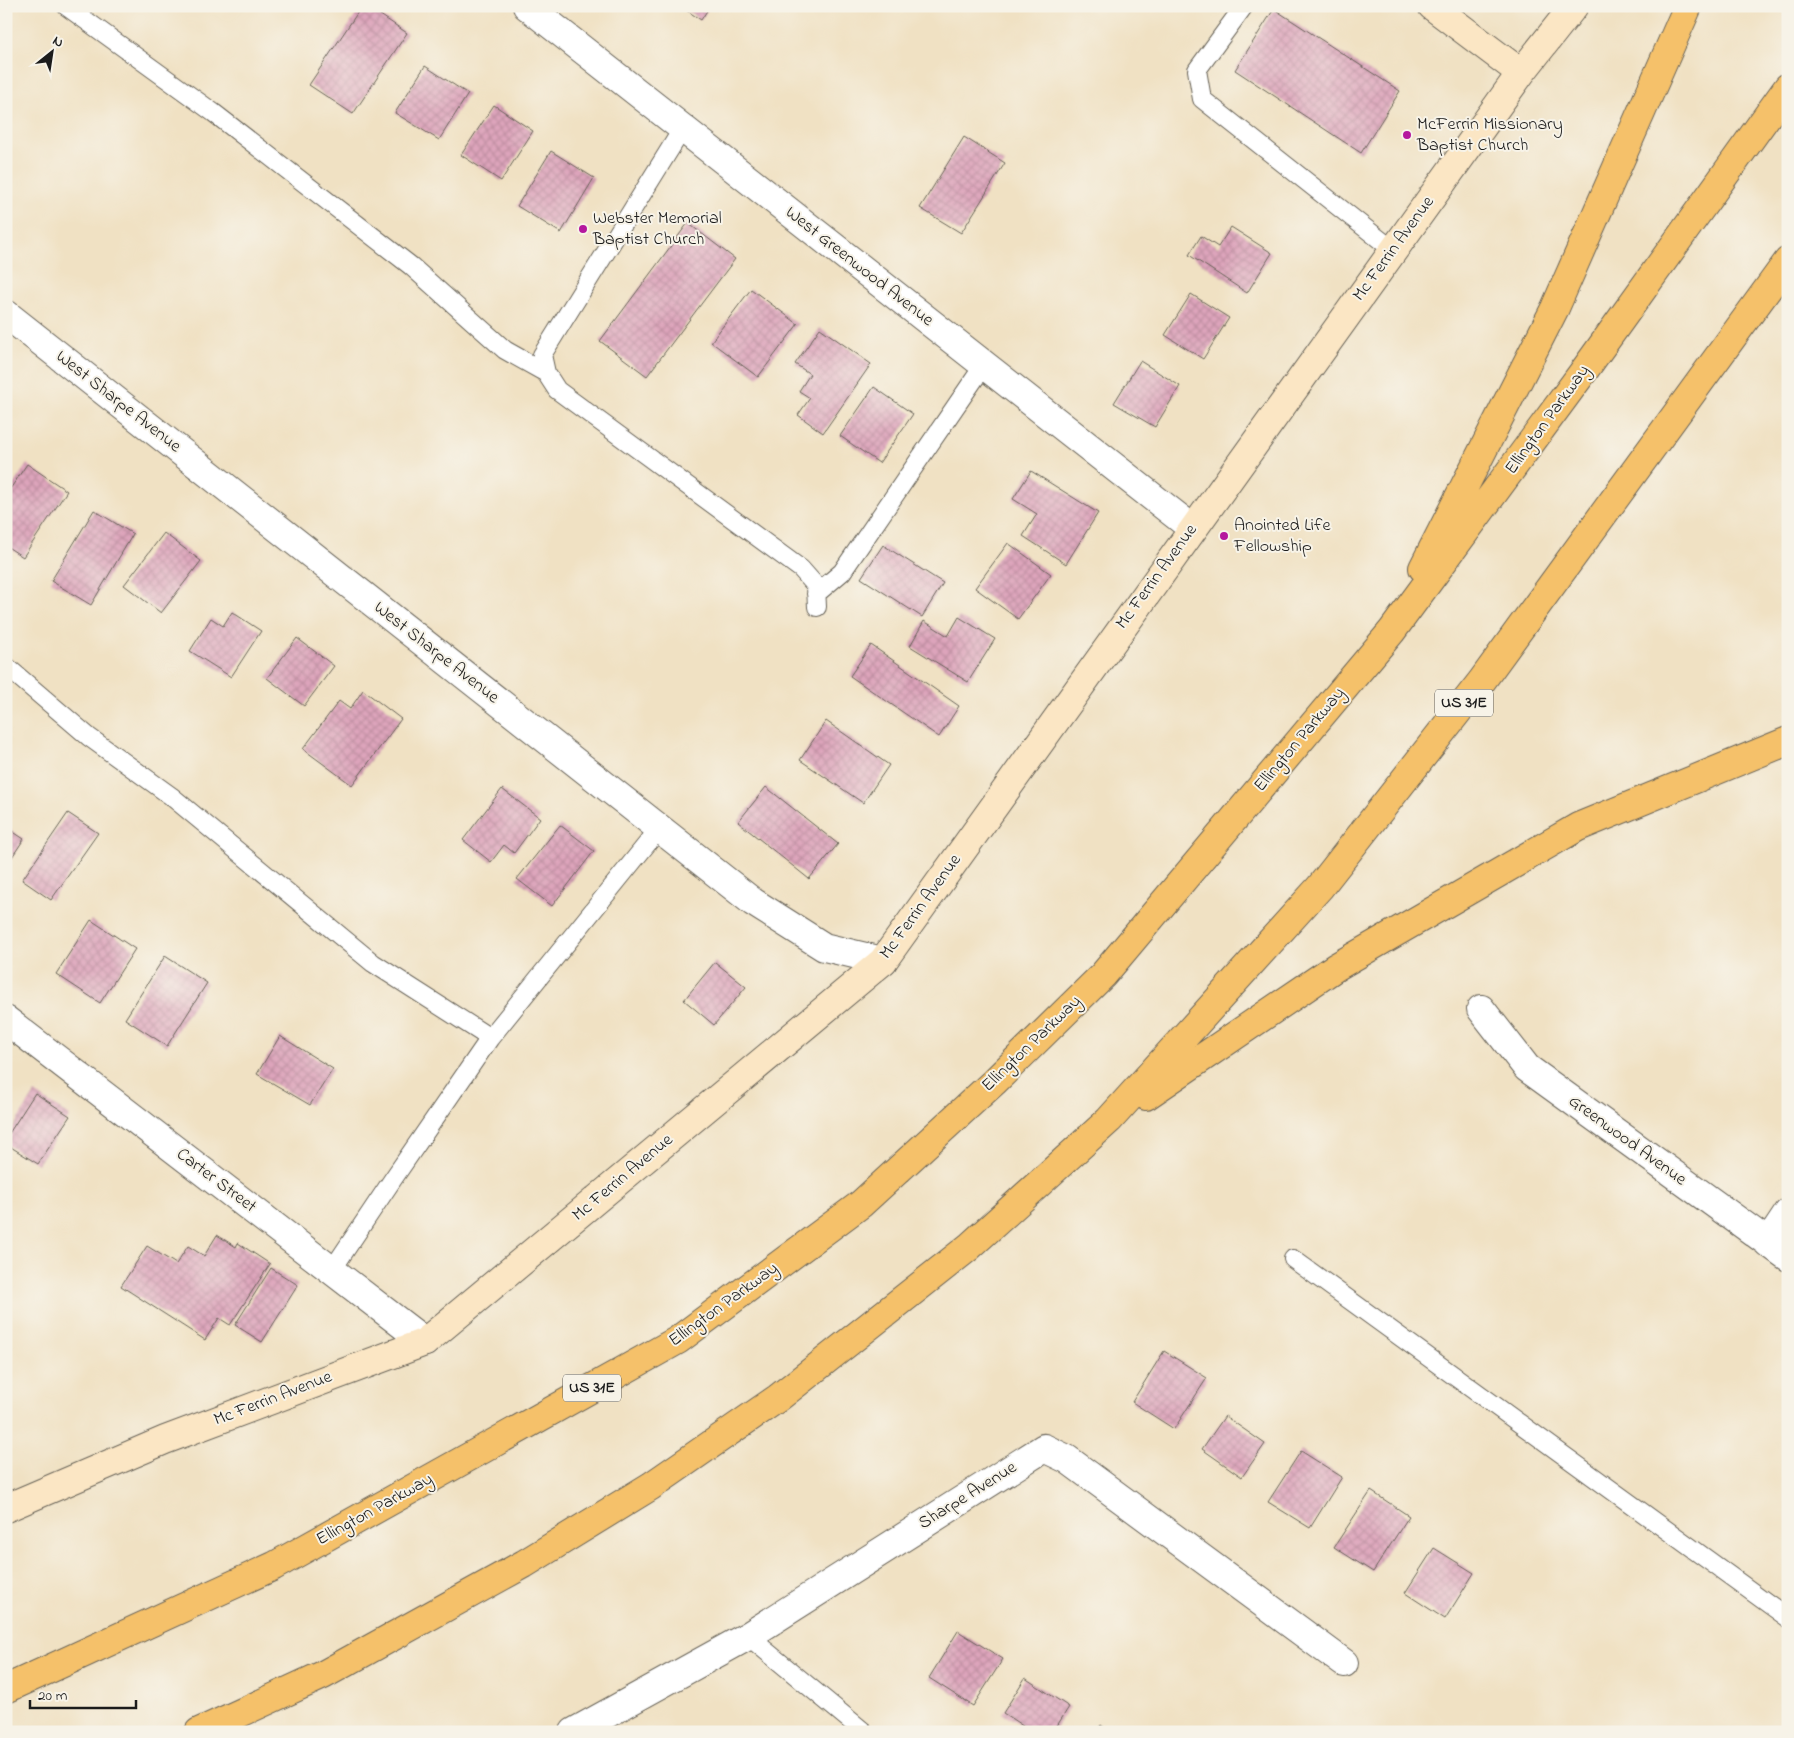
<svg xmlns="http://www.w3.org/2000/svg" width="1794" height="1738" viewBox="0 0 1794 1738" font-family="'Indie Flower',sans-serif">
<defs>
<pattern id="building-cross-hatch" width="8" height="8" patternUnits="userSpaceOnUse" patternTransform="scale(1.25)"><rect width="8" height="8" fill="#dda4bb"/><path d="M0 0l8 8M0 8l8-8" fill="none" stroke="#bd8da0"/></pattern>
</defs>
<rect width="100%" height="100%" fill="#f7f3e8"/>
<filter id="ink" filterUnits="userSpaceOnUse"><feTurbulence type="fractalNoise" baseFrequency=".02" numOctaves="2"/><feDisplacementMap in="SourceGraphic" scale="10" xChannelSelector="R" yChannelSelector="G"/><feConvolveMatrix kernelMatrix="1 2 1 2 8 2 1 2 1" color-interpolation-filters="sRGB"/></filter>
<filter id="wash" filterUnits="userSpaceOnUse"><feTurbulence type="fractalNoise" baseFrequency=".0096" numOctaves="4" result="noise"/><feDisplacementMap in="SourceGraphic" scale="20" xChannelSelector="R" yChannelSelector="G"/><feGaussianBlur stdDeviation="1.12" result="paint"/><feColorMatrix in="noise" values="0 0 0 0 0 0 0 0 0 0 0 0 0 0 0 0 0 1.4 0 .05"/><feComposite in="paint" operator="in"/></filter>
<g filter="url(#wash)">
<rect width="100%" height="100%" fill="#f0e1c3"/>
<g id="blocks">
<path fill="url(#building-cross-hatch)" d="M 362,6 L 367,6 L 407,33 L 353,114 L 309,85 Z
M 680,6 L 710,6 L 701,20 Z
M 1274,9 L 1400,91 L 1361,153 L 1235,70 Z
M 425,66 L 468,94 L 439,140 L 395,113 Z
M 494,105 L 533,131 L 501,181 L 461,155 Z
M 964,137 L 1005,163 L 961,233 L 920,208 Z
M 551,151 L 594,178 L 561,233 L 517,206 Z
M 688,223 L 735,259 L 647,376 L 600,341 Z
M 1231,227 L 1272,253 L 1247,293 L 1189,255 L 1201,236 L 1218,247 Z
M 751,289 L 798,324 L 758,377 L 711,342 Z
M 1191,294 L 1229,318 L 1203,359 L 1165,335 Z
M 820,328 L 871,364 L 823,433 L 798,415 L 810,398 L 799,391 L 810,374 L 795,364 Z
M 1140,361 L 1180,386 L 1155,427 L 1114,403 Z
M 874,387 L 913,414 L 879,463 L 840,436 Z
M 27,464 L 67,491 L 23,557 L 6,546 L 6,495 Z
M 1031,471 L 1098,513 L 1066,564 L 1023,536 L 1037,514 L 1013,499 Z
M 94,510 L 133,534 L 91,605 L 51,581 Z
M 164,533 L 201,561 L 161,613 L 124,585 Z
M 1008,543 L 1051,574 L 1018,619 L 975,588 Z
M 883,545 L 943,583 L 922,617 L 861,578 Z
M 232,612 L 261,631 L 231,677 L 190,651 L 211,618 L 223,626 Z
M 959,617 L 995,639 L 968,682 L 910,646 L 924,621 L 948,636 Z
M 297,638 L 334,666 L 304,706 L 267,678 Z
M 871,645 L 959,706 L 939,737 L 850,676 Z
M 363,690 L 401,719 L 352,785 L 303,749 L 339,701 L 350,709 Z
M 826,721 L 889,765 L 863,803 L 800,760 Z
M 766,787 L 838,844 L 809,879 L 738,822 Z
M 502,789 L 540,818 L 514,853 L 504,845 L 491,862 L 463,840 Z
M 68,813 L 98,833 L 51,900 L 22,880 Z
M 560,825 L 594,851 L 552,906 L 517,879 Z
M 6,827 L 24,839 L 6,866 Z
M 91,920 L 135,949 L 100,1003 L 56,974 Z
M 165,956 L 207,983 L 167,1046 L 125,1019 Z
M 715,962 L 746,987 L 714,1025 L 684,1000 Z
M 280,1036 L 333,1069 L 310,1105 L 257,1074 Z
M 35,1093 L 70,1116 L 38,1164 L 6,1144 L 6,1138 Z
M 217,1235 L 236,1247 L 238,1243 L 270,1264 L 230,1325 L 219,1318 L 205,1340 L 121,1286 L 147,1246 L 176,1264 L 188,1246 L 204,1256 Z
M 271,1268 L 298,1285 L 262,1342 L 235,1325 Z
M 1164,1351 L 1207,1378 L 1174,1429 L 1132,1402 Z
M 1225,1416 L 1265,1444 L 1242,1477 L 1202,1449 Z
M 1301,1451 L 1342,1477 L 1310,1528 L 1268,1502 Z
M 1371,1491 L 1409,1516 L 1373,1572 L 1334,1547 Z
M 1434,1548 L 1474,1573 L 1445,1619 L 1405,1593 Z
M 958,1631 L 1003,1659 L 973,1706 L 929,1678 Z
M 1025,1678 L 1069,1707 L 1053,1732 L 1032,1732 L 1003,1713 Z
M 1101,1725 L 1110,1732 L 1095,1732 Z"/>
</g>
</g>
<g filter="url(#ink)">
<use href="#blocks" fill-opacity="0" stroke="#666156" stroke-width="1"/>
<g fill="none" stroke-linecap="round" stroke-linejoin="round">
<defs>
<path id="lane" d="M 66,6 L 214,113 L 411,266 L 505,350 L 546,373
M 1244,6 L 1197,70 L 1202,99 L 1393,250
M 683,128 L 542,355 L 546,373 L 557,390 L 801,569 L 816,586 L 817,607
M 816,594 L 842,572 L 984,365
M 6,666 L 89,737 L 171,796 L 373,963 L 490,1038
M 1293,1259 L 1788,1618
M 332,1270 L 393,1179 L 490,1038 L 659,829
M 748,1636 L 864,1732"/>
<path id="street" d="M 527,6 L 1192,528
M 6,314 L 753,902 L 824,947 L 883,961
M 1481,1009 L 1527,1068 L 1788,1257
M 6,1020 L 425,1342
M 1768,1243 L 1788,1213
M 574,1732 L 748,1636 L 1044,1448 L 1067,1459 L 1344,1663"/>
<path id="secondary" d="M 1432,6 L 1521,73
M 6,1508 L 165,1440 L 425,1342 L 883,961 L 1521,73 L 1574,6"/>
<path id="highway" d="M 1423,568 L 1555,308 L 1688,6
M 1146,1096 L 1336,967 L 1578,827 L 1788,741
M 6,1689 L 274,1566 L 678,1340 L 861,1204 L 994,1082 L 1103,975 L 1392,631 L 1586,368 L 1788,87
M 199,1732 L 323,1675 L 524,1564 L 651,1486 L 778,1398 L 969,1247 L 1109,1120 L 1320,887 L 1481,682 L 1788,261"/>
</defs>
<use href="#lane" stroke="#666156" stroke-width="20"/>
<use href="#street" stroke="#666156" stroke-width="30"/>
<use href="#secondary" stroke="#666156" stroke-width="30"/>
<use href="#highway" stroke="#666156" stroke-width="30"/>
<use href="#lane" stroke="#fff" stroke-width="18"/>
<use href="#street" stroke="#fff" stroke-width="28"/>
<use href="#secondary" stroke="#fbe6c4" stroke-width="28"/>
<use href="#highway" stroke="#f5c16b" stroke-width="28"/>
</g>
</g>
<g fill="#b5179e" stroke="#f7f3e8" stroke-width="2">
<circle cx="1407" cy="135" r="5"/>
<circle cx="583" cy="229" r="5"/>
<circle cx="1224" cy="536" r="5"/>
</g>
<g text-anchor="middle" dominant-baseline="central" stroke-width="4" stroke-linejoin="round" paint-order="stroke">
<g fill="#f7f3e8" stroke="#5e5c59" stroke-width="1">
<rect x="1435" y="689.5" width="58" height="27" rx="4"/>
<rect x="563" y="1374.5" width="58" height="27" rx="4"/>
</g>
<g font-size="16" font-weight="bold" fill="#1c1c1c">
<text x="1464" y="703">US 31E</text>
<text x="592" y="1388">US 31E</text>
</g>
<g font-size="18" fill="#1c1c1c" stroke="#f7f3e8" text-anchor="start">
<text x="1417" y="125">McFerrin Missionary<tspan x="1417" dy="21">Baptist Church</tspan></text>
<text x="593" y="219">Webster Memorial<tspan x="593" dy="21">Baptist Church</tspan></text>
<text x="1234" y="526">Anointed Life<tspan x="1234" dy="21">Fellowship</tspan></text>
</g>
<g font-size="18" fill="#1c1c1c" stroke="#f7f3e8">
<text transform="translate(1394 249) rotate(-54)">Mc Ferrin Avenue</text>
<text transform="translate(859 267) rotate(38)">West Greenwood Avenue</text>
<text transform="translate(118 402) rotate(38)">West Sharpe Avenue</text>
<text transform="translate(1548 420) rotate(-54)">Ellington Parkway</text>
<text transform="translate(1157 577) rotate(-54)">Mc Ferrin Avenue</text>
<text transform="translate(436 653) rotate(38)">West Sharpe Avenue</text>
<text transform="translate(1300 740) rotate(-50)">Ellington Parkway</text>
<text transform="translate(921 907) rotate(-54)">Mc Ferrin Avenue</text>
<text transform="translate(1032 1044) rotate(-44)">Ellington Parkway</text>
<text transform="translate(1627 1141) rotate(36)">Greenwood Avenue</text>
<text transform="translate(623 1178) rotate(-40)">Mc Ferrin Avenue</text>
<text transform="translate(216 1181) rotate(37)">Carter Street</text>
<text transform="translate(724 1305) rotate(-36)">Ellington Parkway</text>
<text transform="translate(273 1399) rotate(-21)">Mc Ferrin Avenue</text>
<text transform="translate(968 1496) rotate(-32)">Sharpe Avenue</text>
<text transform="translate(375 1510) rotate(-29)">Ellington Parkway</text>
</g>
</g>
<rect width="1794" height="1738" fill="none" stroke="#f7f3e8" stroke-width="25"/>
<g transform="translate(52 52) rotate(30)" stroke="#f7f3e8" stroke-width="4" paint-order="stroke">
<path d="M0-4L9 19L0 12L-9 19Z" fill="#1c1c1c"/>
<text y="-8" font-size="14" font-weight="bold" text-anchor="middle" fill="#1c1c1c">N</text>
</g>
<path d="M30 1700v8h106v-8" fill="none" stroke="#1c1c1c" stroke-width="2.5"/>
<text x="38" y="1700" font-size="15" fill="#1c1c1c" stroke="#f7f3e8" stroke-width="4" paint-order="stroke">20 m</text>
</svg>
